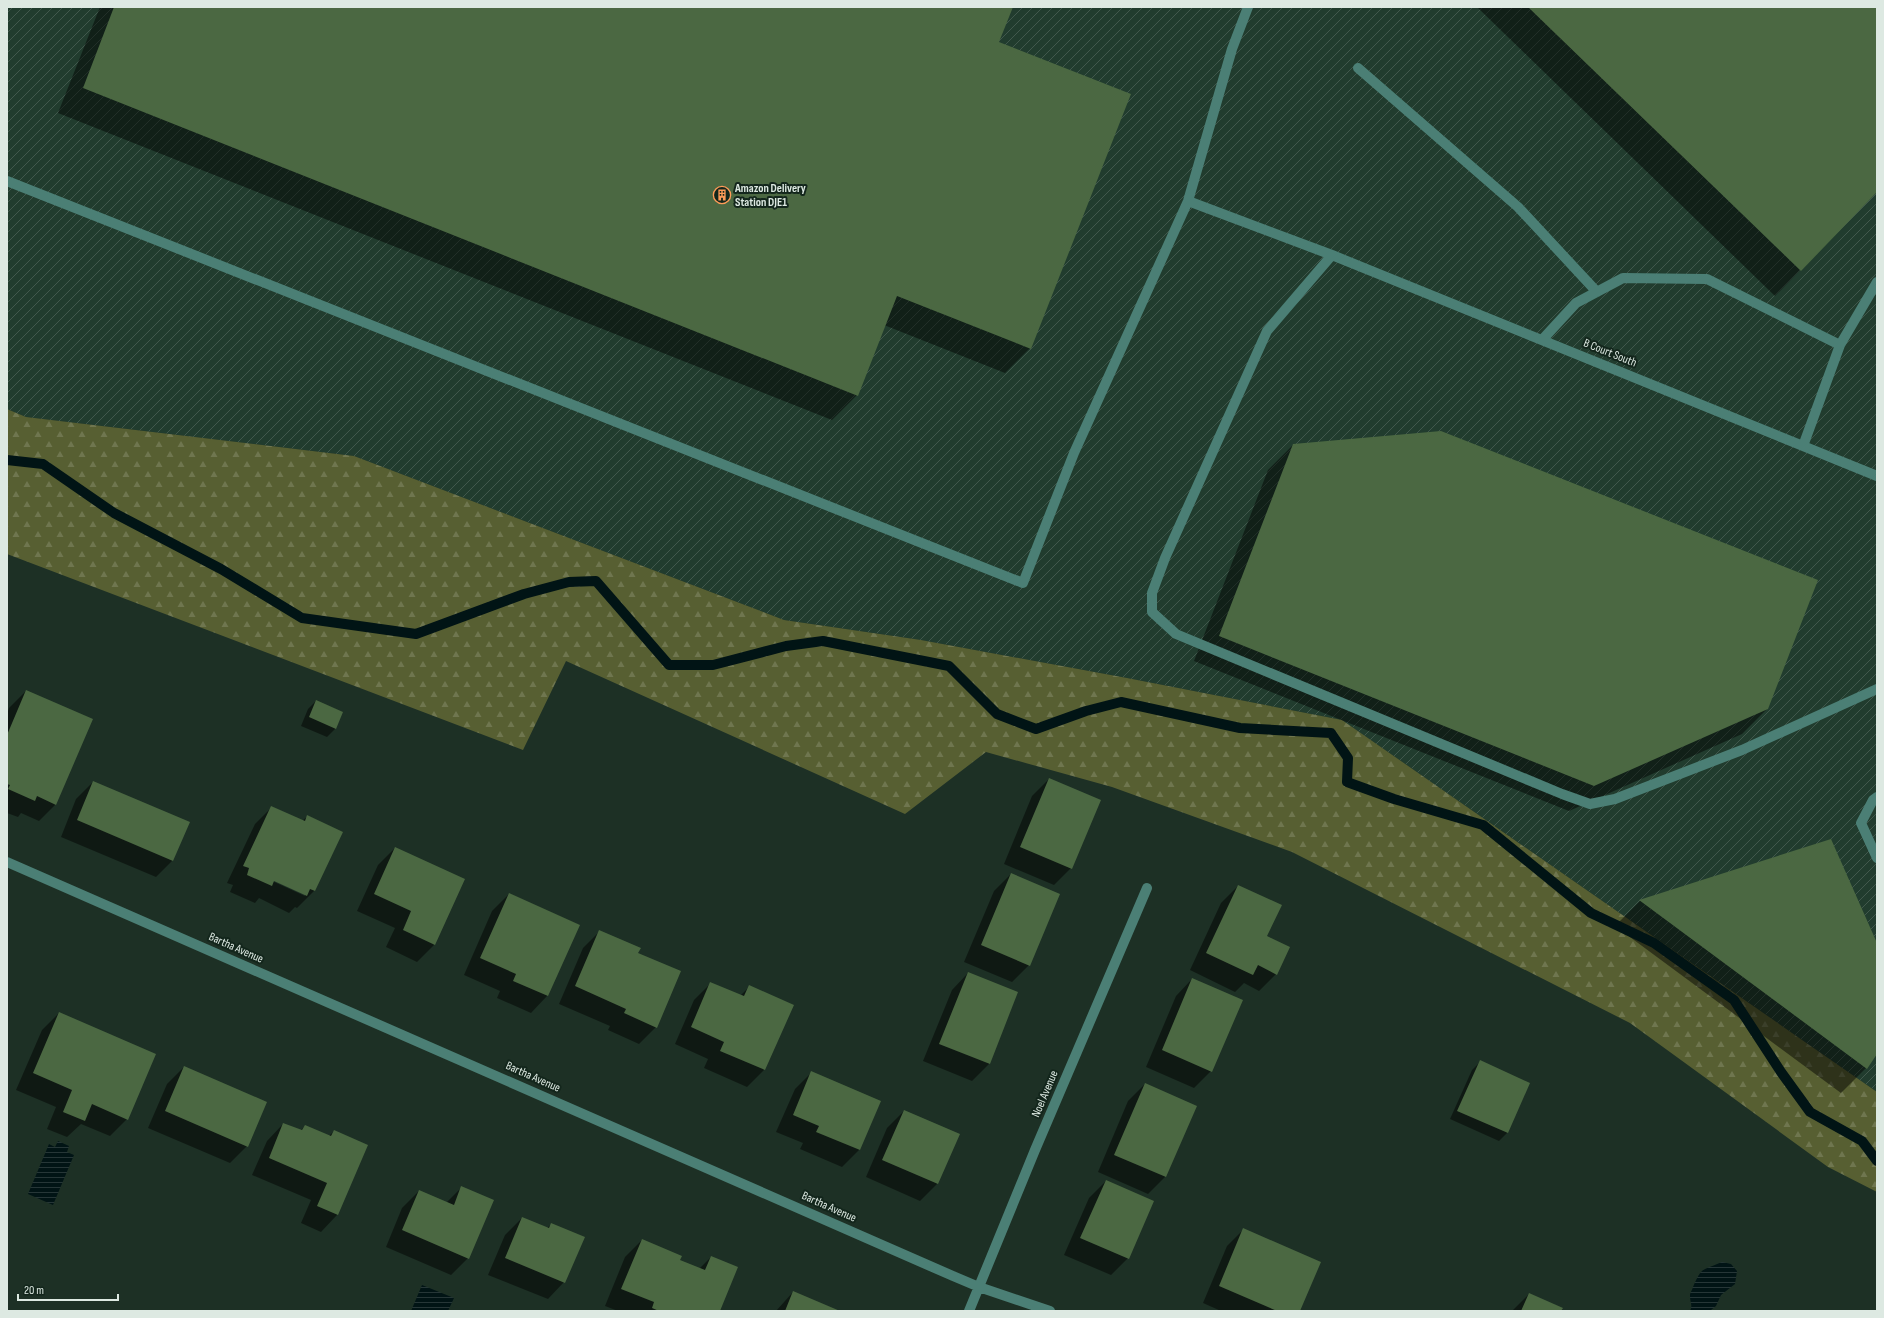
<svg xmlns="http://www.w3.org/2000/svg" width="1884" height="1318" viewBox="0 0 1884 1318" font-family="'Sofia Sans Condensed',sans-serif">
<defs>
<pattern id="industrial-furrows" width="10" height="10" patternUnits="userSpaceOnUse"><rect width="10" height="10" fill="#213c2e"/><path d="M-1 1l2-2M0 10L10 0M9 11l2-2" fill="none" stroke="#41584c"/></pattern>
<pattern id="forest-firs" width="22" height="20" patternUnits="userSpaceOnUse"><rect width="22" height="20" fill="#575f32"/><path d="M5 1l3.5 6h-7zM16 11l3.5 6h-7z" fill="#6f764f"/></pattern>
<pattern id="water-rules" width="6" height="5" patternUnits="userSpaceOnUse"><rect width="6" height="5" fill="#011415"/><path d="M0 2.5h6" fill="none" stroke="#263637"/></pattern>
</defs>
<rect width="100%" height="100%" fill="#1d3025"/>
<path fill="url(#industrial-furrows)" d="M 7,7 L 1877,7 L 1877,1092 L 1342,720 L 1127,678 L 921,640 L 784,620 L 354,456 L 26,417 L 7,409 Z"/>
<path fill="url(#forest-firs)" d="M 7,409 L 26,417 L 354,456 L 784,620 L 921,640 L 1127,678 L 1342,720 L 1877,1092 L 1877,1192 L 1828,1167 L 1630,1023 L 1292,852 L 1112,787 L 986,752 L 905,814 L 566,661 L 523,750 L 7,554 Z"/>
<path fill="url(#water-rules)" d="M 58,1141 L 69,1146 L 67,1152 L 74,1155 L 53,1205 L 28,1194 L 49,1144 L 55,1147 Z
M 1722,1262 L 1731,1264 L 1737,1271 L 1735,1284 L 1721,1295 L 1716,1306 L 1711,1310 L 1690,1311 C 1693,1305 1690,1303 1690,1296 C 1690,1292 1692,1291 1693,1287 C 1702,1266 1702,1271 1722,1262 Z
M 422,1285 L 454,1298 L 448,1311 L 411,1311 Z"/>
<path fill="#0007" fill-rule="evenodd" d="M 100,7 L 1012,7 L 998,43 L 1030,348 L 1005,373 L 884,325 L 857,395 L 832,420 L 58,113 Z
M 1477,7 L 1877,7 L 1877,191 L 1775,296 Z
M 1293,445 L 1767,709 L 1742,734 L 1569,811 L 1194,661 L 1268,470 Z
M 26,691 L 56,804 L 39,821 L 21,813 L 18,817 L 7,813 L 7,714 L 9,708 Z
M 316,701 L 342,712 L 335,729 L 327,737 L 301,726 L 308,709 Z
M 1049,779 L 1071,868 L 1054,885 L 1004,864 L 1032,796 Z
M 93,782 L 173,860 L 156,877 L 61,837 L 76,799 Z
M 272,807 L 302,821 L 308,816 L 341,832 L 314,891 L 297,908 L 295,907 L 289,913 L 259,898 L 255,903 L 230,892 L 233,885 L 227,883 L 255,824 ZM 270,878 L 305,894 L 305,896 L 270,880 Z
M 1830,840 L 1877,946 L 1877,1053 L 1866,1068 L 1841,1093 L 1615,926 L 1640,901 Z
M 395,848 L 434,945 L 417,962 L 386,947 L 395,928 L 357,911 L 378,865 Z
M 1011,874 L 1029,965 L 1012,982 L 964,962 L 994,891 Z
M 1238,886 L 1266,936 L 1276,974 L 1259,991 L 1244,983 L 1235,992 L 1190,970 L 1221,903 Z
M 509,894 L 579,925 L 547,996 L 531,1013 L 497,998 L 500,991 L 464,975 L 492,911 Z
M 600,931 L 637,954 L 656,1027 L 639,1044 L 608,1030 L 610,1026 L 559,1004 L 583,948 Z
M 968,973 L 1017,993 L 989,1064 L 972,1081 L 923,1061 L 952,990 Z
M 1192,979 L 1211,1071 L 1194,1088 L 1146,1067 L 1176,996 Z
M 711,983 L 740,996 L 749,987 L 764,1070 L 747,1087 L 704,1068 L 708,1059 L 675,1044 L 694,1000 Z
M 59,1013 L 127,1119 L 110,1136 L 81,1124 L 67,1137 L 47,1129 L 56,1107 L 16,1090 L 42,1030 Z
M 1481,1061 L 1507,1133 L 1499,1141 L 1450,1119 L 1472,1070 Z
M 184,1067 L 247,1146 L 230,1163 L 148,1128 L 167,1084 Z
M 812,1072 L 880,1102 L 859,1150 L 842,1167 L 800,1149 L 803,1143 L 776,1132 L 795,1089 Z
M 1145,1084 L 1196,1107 L 1165,1177 L 1148,1194 L 1098,1172 L 1128,1101 Z
M 904,1111 L 937,1184 L 920,1201 L 866,1177 L 887,1128 Z
M 283,1124 L 300,1131 L 305,1126 L 329,1136 L 334,1131 L 337,1215 L 321,1232 L 301,1223 L 311,1200 L 252,1175 L 267,1141 Z
M 1106,1181 L 1128,1258 L 1111,1275 L 1064,1255 L 1089,1198 Z
M 462,1187 L 468,1258 L 451,1275 L 386,1247 L 402,1208 L 419,1191 L 446,1203 Z
M 522,1218 L 547,1228 L 552,1224 L 564,1282 L 548,1299 L 488,1275 L 505,1235 Z
M 1243,1230 L 1299,1311 L 1221,1311 L 1203,1303 L 1227,1246 Z
M 642,1240 L 679,1261 L 699,1269 L 711,1257 L 719,1311 L 618,1311 L 605,1306 L 625,1257 Z
M 793,1292 L 838,1311 L 776,1311 Z
M 1529,1294 L 1560,1311 L 1512,1311 Z"/>
<g fill="none" stroke-linecap="round" stroke-linejoin="round">
<path stroke="#011415" stroke-width="10" d="M 7,460 L 43,464 L 114,513 L 221,569 L 302,618 L 416,634 L 524,594 L 569,582 L 596,581 L 669,665 L 713,665 L 786,646 L 823,641 L 949,666 L 997,714 L 1036,729 L 1086,711 L 1121,702 L 1240,728 L 1331,733 L 1348,758 L 1347,782 L 1394,799 L 1483,825 L 1591,913 L 1654,943 L 1734,1000 L 1781,1072 L 1810,1112 L 1862,1141 L 1877,1161"/>
</g>
<path fill="#4b6842" d="M 114,7 L 1013,7 L 999,42 L 1131,94 L 1031,349 L 897,296 L 858,396 L 83,88 Z
M 1528,7 L 1877,7 L 1877,192 L 1801,271 Z
M 1441,431 L 1818,580 L 1768,709 L 1594,786 L 1219,636 L 1293,444 Z
M 26,690 L 93,719 L 56,805 L 37,796 L 35,801 L 8,789 L 10,785 L 7,784 L 7,735 Z
M 316,700 L 343,712 L 336,729 L 309,717 Z
M 1049,778 L 1101,800 L 1072,869 L 1020,847 Z
M 93,781 L 190,822 L 173,861 L 77,820 Z
M 271,806 L 305,821 L 307,815 L 343,832 L 315,891 L 310,889 L 307,896 L 274,881 L 272,886 L 247,875 L 249,868 L 243,866 Z
M 1831,839 L 1877,943 L 1877,1054 L 1867,1069 L 1639,900 Z
M 395,847 L 465,879 L 435,945 L 403,930 L 411,911 L 374,894 Z
M 1011,873 L 1060,894 L 1030,966 L 981,945 Z
M 1238,885 L 1282,905 L 1267,936 L 1290,947 L 1277,975 L 1258,965 L 1253,975 L 1206,953 Z
M 509,893 L 580,925 L 548,996 L 513,981 L 516,974 L 480,958 Z
M 599,930 L 641,948 L 638,953 L 681,971 L 657,1028 L 624,1013 L 626,1009 L 575,986 Z
M 968,972 L 1018,992 L 990,1064 L 939,1044 Z
M 1192,978 L 1243,1000 L 1212,1072 L 1162,1050 Z
M 710,982 L 744,996 L 749,985 L 794,1005 L 765,1070 L 720,1051 L 724,1042 L 691,1027 Z
M 59,1012 L 156,1054 L 128,1120 L 92,1104 L 85,1121 L 63,1112 L 72,1090 L 33,1073 Z
M 1480,1060 L 1530,1083 L 1508,1133 L 1457,1111 Z
M 184,1066 L 267,1102 L 248,1147 L 165,1111 Z
M 811,1071 L 881,1101 L 860,1150 L 816,1132 L 819,1126 L 793,1115 Z
M 1145,1083 L 1197,1106 L 1166,1177 L 1114,1155 Z
M 904,1110 L 960,1134 L 938,1184 L 882,1160 Z
M 283,1123 L 302,1130 L 305,1125 L 331,1136 L 334,1130 L 368,1145 L 338,1215 L 317,1206 L 327,1183 L 269,1158 Z
M 1106,1180 L 1154,1201 L 1129,1259 L 1080,1238 Z
M 461,1186 L 494,1200 L 469,1259 L 402,1230 L 419,1190 L 454,1205 Z
M 522,1217 L 549,1228 L 551,1223 L 585,1237 L 565,1283 L 505,1258 Z
M 1243,1228 L 1321,1262 L 1300,1311 L 1277,1311 L 1219,1286 Z
M 642,1239 L 682,1256 L 680,1260 L 705,1270 L 711,1256 L 738,1267 L 720,1311 L 659,1311 L 652,1308 L 654,1302 L 621,1289 Z
M 793,1291 L 840,1311 L 785,1311 Z
M 1529,1293 L 1563,1308 L 1561,1311 L 1521,1311 Z"/>
<g fill="none" stroke-linecap="round" stroke-linejoin="round">
<path stroke="#4b7f75" stroke-width="10" d="M 1358,68 L 1518,207 L 1597,292
M 7,181 L 1023,583 L 1074,453 L 1188,201 L 1232,49 L 1248,7
M 1188,201 L 1332,255 L 1877,476
M 1332,255 L 1267,331 L 1165,558 L 1152,593 L 1152,612 L 1176,634 L 1562,794 L 1590,804 L 1615,799 L 1742,750 L 1877,689
M 1542,340 L 1576,303 L 1623,278 L 1707,279 L 1840,345
M 1803,446 L 1840,345 L 1877,282
M 1877,797 L 1873,800 L 1861,823 L 1877,858
M 7,862 L 953,1276 L 979,1287 L 1050,1311
M 969,1311 L 1035,1150 L 1147,888"/>
</g>
<defs>
<symbol id="building-ring" viewBox="-11 -11 22 22"><circle r="9.5" fill="#13261c" stroke="#fe9b58" stroke-width="1.5"/><path d="M-4-6H4V6H1V3H-1V6H-4ZM-2.5-4.3h1.7v1.8h-1.7ZM.8-4.3h1.7v1.8H.8ZM-2.5-1h1.7V.8h-1.7ZM.8-1h1.7V.8H.8Z" fill="#fe9b58"/></symbol>
</defs>
<g fill-rule="evenodd">
<use href="#building-ring" x="712" y="185" width="20" height="20"/>
</g>
<g text-anchor="middle" dominant-baseline="central" stroke-width="4" stroke-linejoin="round" paint-order="stroke">
<g font-size="12" font-weight="bold" fill="#dde9e2" stroke="#13261c" text-anchor="start">
<text x="735" y="188">Amazon Delivery<tspan x="735" dy="14">Station DJE1</tspan></text>
</g>
<g font-size="12" fill="#dde9e2" stroke="#13261c">
<text transform="translate(1610 353) rotate(22)">B Court South</text>
<text transform="translate(236 948) rotate(24)">Bartha Avenue</text>
<text transform="translate(533 1077) rotate(24)">Bartha Avenue</text>
<text transform="translate(1045 1094) rotate(-67)">Noel Avenue</text>
<text transform="translate(829 1207) rotate(24)">Bartha Avenue</text>
</g>
</g>
<rect width="1884" height="1318" fill="none" stroke="#dde9e2" stroke-width="16"/>
<path d="M18 1294v6h100v-6" fill="none" stroke="#dde9e2" stroke-width="2"/>
<text x="24" y="1294" font-size="12" fill="#dde9e2" stroke="#13261c" stroke-width="3" paint-order="stroke">20 m</text>
</svg>
